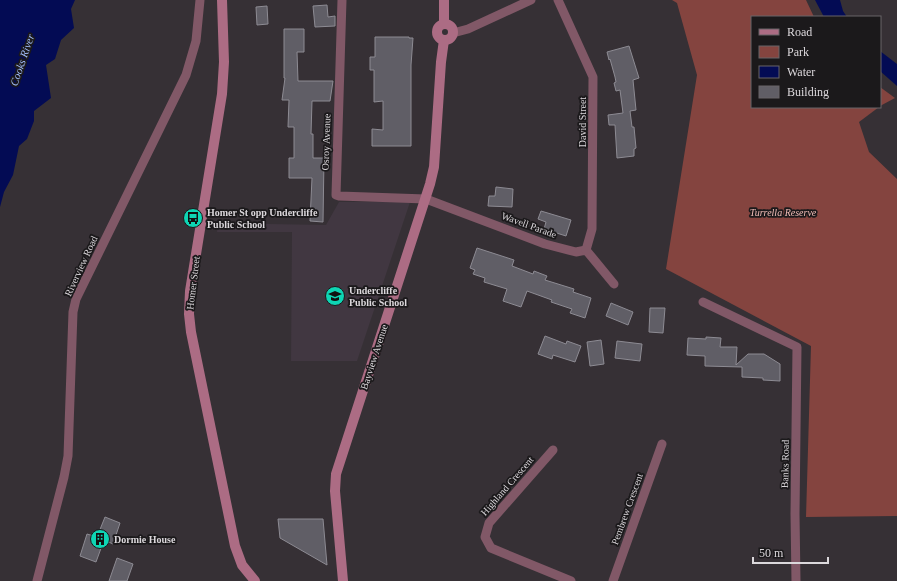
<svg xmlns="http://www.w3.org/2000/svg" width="897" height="581" viewBox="0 0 897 581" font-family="Georgia,serif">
<rect width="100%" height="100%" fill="#363035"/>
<path fill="#413741" d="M339,202H410L357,361H291L292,232H217L218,223L326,225Z"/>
<g fill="#84443f">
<path d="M672,0H806L814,17H752V107H879L859,122L869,152L897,179V516L806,517L811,346L666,269L697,75L677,3Z"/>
<path d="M880,87L895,98L880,106Z"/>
</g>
<g fill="#030b54">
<path d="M0,0H75L71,9L74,28L61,40L55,59L46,65L51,98L34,111V121L27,139L19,146L13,175L4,192L0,207Z"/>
<path d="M815,0H840L843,11L847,17H824Z"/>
<path d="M880,51L897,64V86L880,71Z"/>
</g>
<g fill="#605e66" stroke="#8d8b93">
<path d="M327,5L328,17L335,16V26L315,27L313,6Z"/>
<path d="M267,6L268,24L257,25L256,7Z"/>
<path d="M284,29H304V52H297L298,81H333L330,101H312L311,134H313V158H324L323,222L310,221L312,178H289V158H294V127H288L289,100H282L285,78H284Z"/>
<path d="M375,37H409V38H413L411,65V146H372V129L383,130V101L374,102V70H370V57H375Z"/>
<path d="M629,46L639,78L633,80L636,110L630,111L632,127H634L636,148L634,149V156L617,158L615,125H609L608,115L623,113L620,90L616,91L614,83L616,82L615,77L610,59L609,60L607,52Z"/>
<path d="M496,187L513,189L512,207L488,206L489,196H495Z"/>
<path d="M541,211L571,220L566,236L544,229L546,222L538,219Z"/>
<path d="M477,248L514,260L512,266L533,274L534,271L547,276L545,280L574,289L573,292L591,298L585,318L570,313L572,309L551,302L552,300L527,291L521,307L503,301L507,289L484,282L485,278L473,274L475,270L470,268Z"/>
<path d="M611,303L633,312L628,325L606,316Z"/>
<path d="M650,308H665L663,333L649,332Z"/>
<path d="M545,336L566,344L567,341L581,346L575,362L553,355L552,359L538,354Z"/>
<path d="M706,337L721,338L720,347H737L736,365L748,354H764L780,364V381L763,380V378L742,377V367L705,366V356L687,355L688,338L706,339Z"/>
<path d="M601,340L604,364L590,366L587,342Z"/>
<path d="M617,341L642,344L640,361L615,358Z"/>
<path d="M105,517L120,523L113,544L104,540L96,562L80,556L87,534L97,537Z"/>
<path d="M278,519H323L327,565L280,538Z"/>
<path d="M117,558L133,564L127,581H109Z"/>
</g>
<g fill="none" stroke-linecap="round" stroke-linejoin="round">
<g stroke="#815867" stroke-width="9">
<path d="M342,0L336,195L339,196L426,199L545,244L576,252L586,250L614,284"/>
<path d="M558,0L593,77L592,229L586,250"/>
<path d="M453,33L468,29L531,0"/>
<path d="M703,302L797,347L795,514L796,581"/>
<path d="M553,450L489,523L485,537L491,548L571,581"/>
<path d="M37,581L64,477L68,456L73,312L76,299L186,75L196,41L200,0"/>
<path d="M613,581L662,444"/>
</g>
<g stroke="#ac6c84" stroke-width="10">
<path d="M222,0L224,62L222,94L190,291L189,314L191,332L235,546L242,565L255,581"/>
<path d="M444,0V24"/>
<circle cx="445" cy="32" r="8"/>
<path d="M343,581L335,491L336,474L430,184L434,167L441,62L444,40"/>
</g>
</g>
<defs>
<symbol id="bus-disc" viewBox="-11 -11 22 22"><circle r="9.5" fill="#0ed5b4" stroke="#1b191b"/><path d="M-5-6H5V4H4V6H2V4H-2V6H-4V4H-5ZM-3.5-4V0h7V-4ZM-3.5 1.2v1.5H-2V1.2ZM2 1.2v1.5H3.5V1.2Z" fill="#111"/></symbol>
<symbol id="school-disc" viewBox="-11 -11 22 22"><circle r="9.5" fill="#0ed5b4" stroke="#1b191b"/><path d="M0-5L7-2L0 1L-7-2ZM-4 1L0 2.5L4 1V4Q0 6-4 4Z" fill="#111"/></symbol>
<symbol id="building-disc" viewBox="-11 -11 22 22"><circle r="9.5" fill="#0ed5b4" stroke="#1b191b"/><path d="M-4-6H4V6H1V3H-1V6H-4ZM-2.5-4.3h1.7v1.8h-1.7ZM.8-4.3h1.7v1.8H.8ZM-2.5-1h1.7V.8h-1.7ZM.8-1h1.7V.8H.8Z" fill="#111"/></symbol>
</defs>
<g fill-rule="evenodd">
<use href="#bus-disc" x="182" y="207" width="22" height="22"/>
<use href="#school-disc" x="324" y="285" width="22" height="22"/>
<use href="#building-disc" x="89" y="528" width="22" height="22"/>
</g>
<g text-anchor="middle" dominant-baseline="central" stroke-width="3.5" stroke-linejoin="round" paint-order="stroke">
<g font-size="10" fill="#dcd8dc" stroke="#1b191b">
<text transform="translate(582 122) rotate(-90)">David Street</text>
<text transform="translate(326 142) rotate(-88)">Osroy Avenue</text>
<text transform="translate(529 225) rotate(20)">Wavell Parade</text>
<text transform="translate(81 266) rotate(-65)">Riverview Road</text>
<text transform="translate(193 283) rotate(-83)">Homer Street</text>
<text transform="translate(374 357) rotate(-72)">Bayview Avenue</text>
<text transform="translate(785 464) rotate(-89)">Banks Road</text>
<text transform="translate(507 486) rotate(-49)">Highland Crescent</text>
<text transform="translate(627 509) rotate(-70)">Pembrew Crescent</text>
</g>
<g font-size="10" font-weight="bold" fill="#dcd8dc" stroke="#1b191b" text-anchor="start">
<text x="207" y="212">Homer St opp Undercliffe<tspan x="207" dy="12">Public School</tspan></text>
<text x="349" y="290">Undercliffe<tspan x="349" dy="12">Public School</tspan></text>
<text x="114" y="539">Dormie House</text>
</g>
<g font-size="10" font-style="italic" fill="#f0bbb5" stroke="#1b191b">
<text x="783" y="212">Turrella Reserve</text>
</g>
<g font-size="11" font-style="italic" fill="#a2befc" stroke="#1b191b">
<text transform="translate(22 60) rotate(-71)">Cooks River</text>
</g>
</g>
<rect x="751" y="16" width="130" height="92" fill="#1b191b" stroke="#686568"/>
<rect x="759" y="29" width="20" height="6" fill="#ac6c84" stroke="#686568"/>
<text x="787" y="36" font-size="12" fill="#dcd8dc">Road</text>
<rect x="759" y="46" width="20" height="12" fill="#84443f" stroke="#686568"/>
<text x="787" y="56" font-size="12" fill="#dcd8dc">Park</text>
<rect x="759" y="66" width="20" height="12" fill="#030b54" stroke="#686568"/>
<text x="787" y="76" font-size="12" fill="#dcd8dc">Water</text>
<rect x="759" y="86" width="20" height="12" fill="#605e66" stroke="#686568"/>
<text x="787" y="96" font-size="12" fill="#dcd8dc">Building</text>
<path d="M753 557v6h75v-6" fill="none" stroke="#dcd8dc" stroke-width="2"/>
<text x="759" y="557" font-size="12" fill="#dcd8dc" stroke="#1b191b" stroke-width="3" paint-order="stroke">50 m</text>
</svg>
